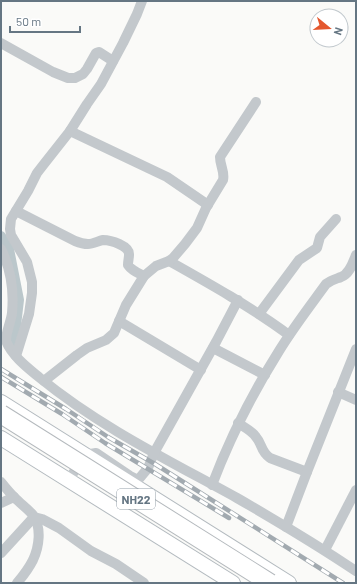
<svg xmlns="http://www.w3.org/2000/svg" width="357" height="584" viewBox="0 0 357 584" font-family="Barlow,sans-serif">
<rect width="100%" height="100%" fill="#fafaf8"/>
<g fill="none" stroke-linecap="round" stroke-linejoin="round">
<path stroke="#bbc7cb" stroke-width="10" d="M1,236L9,249L19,300L14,343"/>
<defs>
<g id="secondary">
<path d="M1,402L289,583"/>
<path d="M1,438L233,583"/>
</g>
</defs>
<use href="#secondary" stroke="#b3babf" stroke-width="16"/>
<g stroke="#c3c8cc" stroke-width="10">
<path d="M1,43L53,72L68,78H75L83,74L87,69L96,53L99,52L113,61"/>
<path d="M70,131L167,177L208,205"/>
<path d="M16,211L75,241C80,243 83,244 88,244C93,244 98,241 103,240C111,240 130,246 129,255C129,258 128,261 128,265C132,271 138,273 144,276"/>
<path d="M1,249C11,269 14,291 12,313C11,322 6,331 6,341C12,356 28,368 40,378C100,427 170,461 237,498C277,521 317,545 356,571"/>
<path d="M169,261C210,284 251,307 289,335"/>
<path d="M259,314L299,260L317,248L320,237L336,219"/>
<path d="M119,321L201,370"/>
<path d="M213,348L265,375"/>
<path d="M16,356L29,314L32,293V282L27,262L11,235L10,229L11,219L28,191L37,173L44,164L70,131L87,104L101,84L123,43L137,14L142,1"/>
<path d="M44,381L77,355L87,348L106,340L114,333L126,305L144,276L156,266L169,261L173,258L185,244L197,228L206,208L223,180C225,172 220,166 220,157L256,102"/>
<path d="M338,392L356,400"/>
<path d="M238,423C244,427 252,431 256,437C263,445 260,451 270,458L307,472"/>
<path d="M68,481L85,455L96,453L130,476L138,480L148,468L154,453L216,342L238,300"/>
<path d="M1,482C5,487 10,493 15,498C21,504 28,509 33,515C42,528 39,547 33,560C29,568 23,576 17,583"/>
<path d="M212,485C230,438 252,394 279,351C293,328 310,306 326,284C331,280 336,279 341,277C350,274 353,262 356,255"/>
<path d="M1,503L14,497"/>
<path d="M286,527L307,472L356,349"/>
<path d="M325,550L356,490"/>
<path d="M1,553L34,517L42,519L59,528L91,551L116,564L144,583"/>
</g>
<use href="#secondary" stroke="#fff" stroke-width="14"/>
<defs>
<g id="rail">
<path d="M1,369L66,409L108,437L155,464L343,583"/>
<path d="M1,377L62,414L105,443L229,518"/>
</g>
</defs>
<use href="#rail" stroke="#a2aab0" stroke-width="4.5"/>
<use href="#rail" stroke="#fff" stroke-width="3" stroke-dasharray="9" stroke-linecap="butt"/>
<defs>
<path id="highway-bridge" d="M1,414L270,583"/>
</defs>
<use href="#highway-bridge" stroke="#b4b9bd" stroke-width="20" stroke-linecap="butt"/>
<use href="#highway-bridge" stroke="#fff" stroke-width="18"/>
</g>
<g text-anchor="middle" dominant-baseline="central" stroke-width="4" stroke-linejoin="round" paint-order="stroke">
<rect fill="#fff" stroke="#939fa8" stroke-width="1" x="117" y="489" width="38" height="20" rx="3"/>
<g font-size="12" font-weight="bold" fill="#657683">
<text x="136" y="499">NH22</text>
</g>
</g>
<rect width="357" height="584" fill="none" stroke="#657683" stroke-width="4"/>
<g transform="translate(329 28) rotate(108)"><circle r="19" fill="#ffffff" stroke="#c1c8cd"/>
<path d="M0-3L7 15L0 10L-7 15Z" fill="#e4572e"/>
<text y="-6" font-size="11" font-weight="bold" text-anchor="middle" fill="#657683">N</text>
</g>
<path d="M10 26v6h70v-6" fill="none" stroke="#657683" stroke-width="2"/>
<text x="16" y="26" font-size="12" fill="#657683" stroke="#ffffff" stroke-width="3" paint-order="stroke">50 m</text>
</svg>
